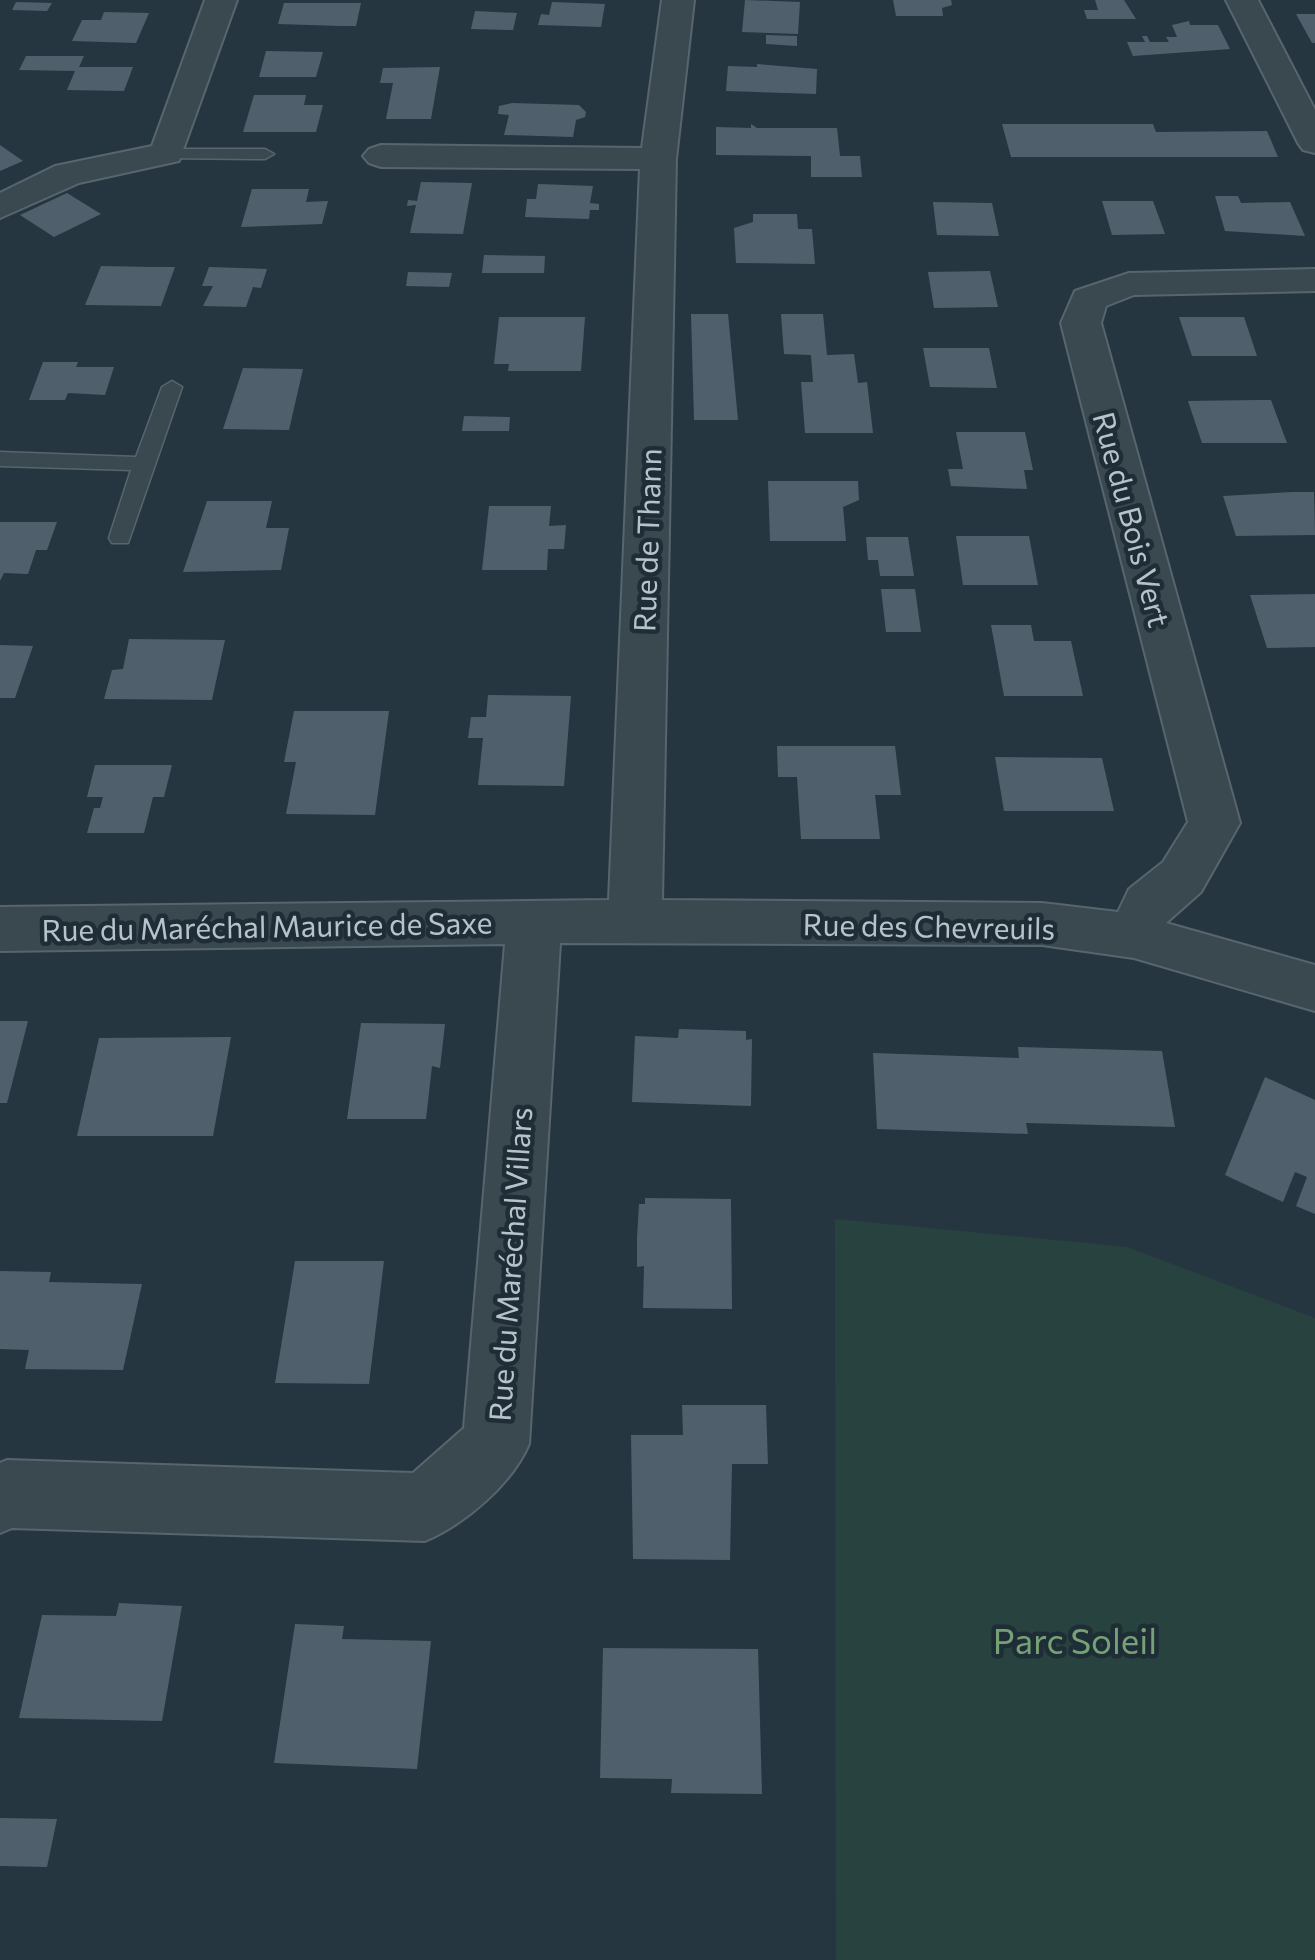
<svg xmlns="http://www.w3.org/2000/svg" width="1315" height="1960" viewBox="0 0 1315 1960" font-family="Commissioner,sans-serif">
<rect width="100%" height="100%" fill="#263641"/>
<path fill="#284240" d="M835,1219L1127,1247L1315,1318V1960H836Z"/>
<g fill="#4f606c">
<path d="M745,0L800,2L798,34L742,32Z"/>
<path d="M893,0H951L952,5L942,8L943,16H896Z"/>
<path d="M1095,0H1124L1136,19H1087L1084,10H1098Z"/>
<path d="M16,2L52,3L47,11L12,10Z"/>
<path d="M552,2L605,4L601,27L538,25L541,14L549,15Z"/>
<path d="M284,3H361L356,26H341L278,24Z"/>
<path d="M475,11L517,13L513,30L471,29Z"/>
<path d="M104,12L149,13L136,43L72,41L82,20H101Z"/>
<path d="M1296,14H1315V43H1312Z"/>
<path d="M1189,21L1190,25H1218L1230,49L1133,56L1127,42H1145L1142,36H1147L1150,42H1169L1166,37H1177L1172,25Z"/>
<path d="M766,35L797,36V46L766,44Z"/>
<path d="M266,51L323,52L316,77H259Z"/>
<path d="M26,56H84L79,67H133L124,91L67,90L75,71L19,70Z"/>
<path d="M757,64L817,69L816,94L726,91L728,66L757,67Z"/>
<path d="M440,67L431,119H386L393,83H380L383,68Z"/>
<path d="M254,95H306L304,105H323L316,132H243Z"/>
<path d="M512,103L579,105L586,112L585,117L576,120L573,137L504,135L509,115L498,114L499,106Z"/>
<path d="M751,124L757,128H837L840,156H860L862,177H811V156L716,155V127L751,128Z"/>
<path d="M1002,124H1153L1156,132L1267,131L1278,157H1011Z"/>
<path d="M0,145L23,161L0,171Z"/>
<path d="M421,182L472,183L463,234L410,233L416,205L407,206L408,200L417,201Z"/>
<path d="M538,184L593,186L590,203L599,204V210H590L589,219L525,217L527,199H536Z"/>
<path d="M252,189H309L306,202L328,201L322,224L241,227Z"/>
<path d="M67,193L101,214L54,237L20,215Z"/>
<path d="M1215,196H1238L1241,203L1290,202L1305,236L1225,231Z"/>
<path d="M1102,201H1153L1165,234L1112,235Z"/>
<path d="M933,202L992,203L999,236L937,235Z"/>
<path d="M753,214H797L798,229H812L815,264L736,263L734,228L753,222Z"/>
<path d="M484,255L545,256L544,273H482Z"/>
<path d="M101,266L153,267H175L161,306L85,305Z"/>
<path d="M209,267L267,269L261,288L253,287L246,307L203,306L213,286H202Z"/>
<path d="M990,271L998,307L934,308L928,272Z"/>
<path d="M408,272L452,273L449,287L406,286Z"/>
<path d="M691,314H728L738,420H694Z"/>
<path d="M781,314H823L827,355L854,354L858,383L867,382L873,433H805L801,382H813L811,355L784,354Z"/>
<path d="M499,317H585L581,371H508L509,364H494Z"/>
<path d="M1179,317H1244L1257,356H1192Z"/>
<path d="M923,348H989L997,388L930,387Z"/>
<path d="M43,362H78L76,367H114L105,395L68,393L65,400H29Z"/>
<path d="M243,368L303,369L289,430L223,429Z"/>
<path d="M1256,400H1271L1287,443H1202L1188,401Z"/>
<path d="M464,416L510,417L509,431H462Z"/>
<path d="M956,432H1025L1033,470H1024L1027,489L951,486L948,469H963Z"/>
<path d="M768,481H858L859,500L843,507L846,541H770Z"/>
<path d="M1292,492H1314L1315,535L1236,536L1223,496Z"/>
<path d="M207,501H272L266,528H289L281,570L183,572Z"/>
<path d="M489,506H551L549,526L566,525L564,549H548L547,570H482Z"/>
<path d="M0,522H57L47,550H36L28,574L4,573L0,581Z"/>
<path d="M956,536H1029L1038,585H963Z"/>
<path d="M866,537H908L914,576H880L878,560H868Z"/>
<path d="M881,589H915L921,632H886Z"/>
<path d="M1315,594V647L1267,648L1250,595Z"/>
<path d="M991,625H1031L1034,641H1071L1083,696H1004Z"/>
<path d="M129,639L225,640L212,700L104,699L112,670L123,669Z"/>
<path d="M0,645L33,646L15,698H0Z"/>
<path d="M488,695L571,696L564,786L478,785L483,738H468L471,717H486Z"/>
<path d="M294,711H389L375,815L286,814L296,762H284Z"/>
<path d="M777,746H895L901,795H875L880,839H801L797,777H778Z"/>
<path d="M995,757L1102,758L1114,811H1004Z"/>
<path d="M95,765H172L164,797H153L144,833H87L94,808H100L103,797H87Z"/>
<path d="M0,1021H28L7,1103H0Z"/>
<path d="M361,1023L445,1024L440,1068L432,1066L426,1119H347Z"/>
<path d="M679,1029L746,1031V1040L752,1039L751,1106L632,1102L635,1036L678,1038Z"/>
<path d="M231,1037L213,1136H77L99,1038Z"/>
<path d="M1018,1047L1162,1051L1175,1127L1026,1123L1028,1134L877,1129L873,1053L1019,1058Z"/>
<path d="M1265,1077L1315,1100V1214L1296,1206L1307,1177L1295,1172L1283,1202L1225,1175Z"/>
<path d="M645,1198L731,1199L732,1309L643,1308L644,1266L637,1267V1238L639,1204H645Z"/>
<path d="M295,1261H384L369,1384L275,1383Z"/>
<path d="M0,1271L51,1272L49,1282L142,1284L123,1370L25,1369L29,1350L0,1349Z"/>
<path d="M682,1405H766L768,1464H732L730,1560L633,1559L631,1435H683Z"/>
<path d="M119,1603L182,1606L162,1721L19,1718L42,1615L116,1616Z"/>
<path d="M295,1624L344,1626L342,1639L431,1641L417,1769L274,1763Z"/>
<path d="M603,1648L758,1649L762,1794L671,1793L672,1779L600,1778Z"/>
<path d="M0,1818L57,1819L47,1867L0,1866Z"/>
</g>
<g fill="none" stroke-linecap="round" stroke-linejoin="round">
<defs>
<g id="service">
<path d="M167,149H265L274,154L265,159L161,158V150Z"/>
<path d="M172,381L182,387L128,543H112L109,538L131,470L0,466V452L136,457L162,387Z"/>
</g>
<g id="minor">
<path d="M205,0H237L179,161L79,183L0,218V193L55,166L152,146Z"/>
<path d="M662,0H694L676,159L662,900L1042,903L1118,912L1129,889L1163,862L1188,822L1061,323L1075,291L1129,273L1315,269V291L1134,295L1106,306L1101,323L1240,823L1201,892L1166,923L1315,965V1011L1134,958L1042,945L560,943L529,1444C512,1484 465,1524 425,1541L12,1528L0,1533V1463L7,1460L413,1473L464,1428L505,944L0,951V907L609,900L640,169L381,167L369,163L363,156L369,149L381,145L642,148Z"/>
<path d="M1226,0H1258L1315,110V153L1303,150L1298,143Z"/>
</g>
</defs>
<use href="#service" stroke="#58656e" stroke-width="3"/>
<use href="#minor" stroke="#58656e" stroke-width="4"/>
<use href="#service" fill="#3a4850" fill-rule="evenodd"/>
<use href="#minor" fill="#3a4850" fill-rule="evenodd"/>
</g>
<g text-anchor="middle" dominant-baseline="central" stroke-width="9" stroke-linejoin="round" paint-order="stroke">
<g font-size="30" fill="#b7c2cb" stroke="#1f2d36">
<text transform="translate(1133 519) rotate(75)">Rue du Bois Vert</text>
<text transform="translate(646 540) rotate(-88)">Rue de Thann</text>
<text transform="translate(267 925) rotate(-1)">Rue du Maréchal Maurice de Saxe</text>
<text transform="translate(929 925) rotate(1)">Rue des Chevreuils</text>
<text transform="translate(509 1264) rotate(-86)">Rue du Maréchal Villars</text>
</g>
<g font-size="35" fill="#75a176" stroke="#1f2d36">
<text x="1075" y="1639">Parc Soleil</text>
</g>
</g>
</svg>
